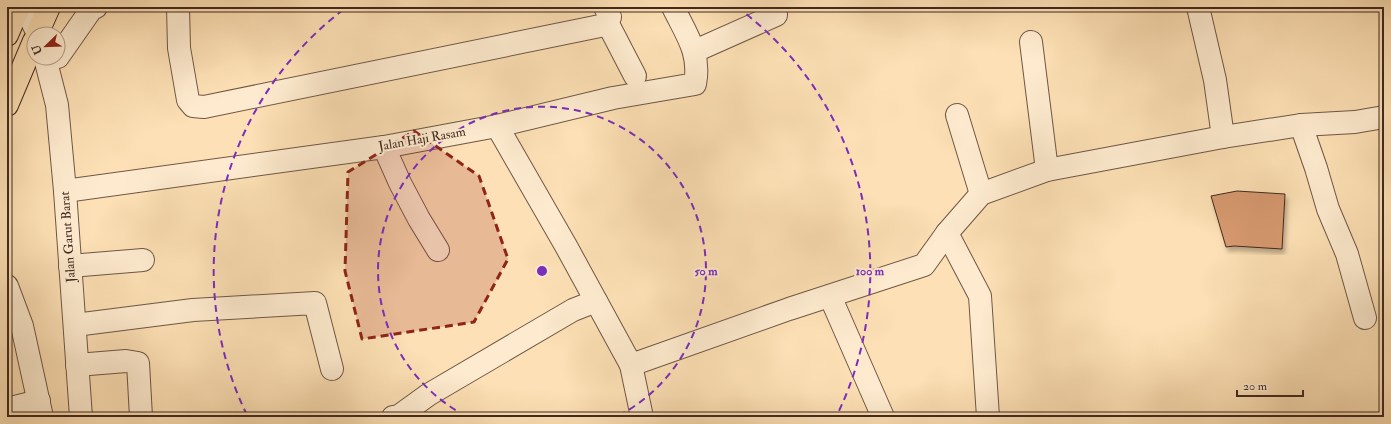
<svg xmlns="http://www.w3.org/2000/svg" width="1391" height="424" viewBox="0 0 1391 424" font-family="'IM FELL Double Pica',serif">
<defs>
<filter id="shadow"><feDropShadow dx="2.5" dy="4.5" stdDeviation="2" flood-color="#0004"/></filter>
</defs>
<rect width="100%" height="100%" fill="#fde0b5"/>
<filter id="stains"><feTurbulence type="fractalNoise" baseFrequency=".005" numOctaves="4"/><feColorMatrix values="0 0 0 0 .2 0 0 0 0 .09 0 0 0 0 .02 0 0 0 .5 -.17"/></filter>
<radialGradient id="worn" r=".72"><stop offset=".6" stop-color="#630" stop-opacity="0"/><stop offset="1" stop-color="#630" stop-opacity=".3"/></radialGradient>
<path fill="#d79970" stroke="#402921" filter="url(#shadow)" d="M1237,191L1285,194L1282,249L1234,246L1226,247L1211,196Z"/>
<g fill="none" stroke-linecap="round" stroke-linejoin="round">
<defs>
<g id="minor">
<path d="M25,7L38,34"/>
<path d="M178,7L179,48L188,100L193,106L204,107L600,26L607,22L610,17L605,7"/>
<path d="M1198,7L1215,80L1223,137"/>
<path d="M607,22L635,76"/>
<path d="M1031,42L1047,170"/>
<path d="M695,51L776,15"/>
<path d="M58,57L88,14L91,9L96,7"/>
<path d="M45,58L57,105L65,191L81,417"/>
<path d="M957,115L981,194"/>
<path d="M1301,125L1316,168L1328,209L1347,254L1365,318"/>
<path d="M497,126L566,246L631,365L789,309L924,265L947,233L981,194L1047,170L1223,137L1301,125L1355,122L1384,117"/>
<path d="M384,147L400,183L419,219L438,250"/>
<path d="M65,191L384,147L497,126L613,98L695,84C701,53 686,34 673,7"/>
<path d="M947,233L980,296L988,417"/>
<path d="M70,266L143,260"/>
<path d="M7,286L22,326L42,417"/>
<path d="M830,296L883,417"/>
<path d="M75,325L193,310L315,303L332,369"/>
<path d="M77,365L126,361L138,363L141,417"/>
<path d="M631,365L642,417"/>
<path d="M7,409L39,401"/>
<path d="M393,417L399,416L428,395L573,310L596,301"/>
</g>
<g id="major">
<path d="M37,34L49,7"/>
<path d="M7,35L19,7"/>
<path d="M7,105L34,41"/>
</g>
</defs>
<use href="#minor" stroke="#6f5746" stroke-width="24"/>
<use href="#major" stroke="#402921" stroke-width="24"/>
<use href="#minor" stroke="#feebcf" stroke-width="22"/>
<use href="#major" stroke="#fde0b5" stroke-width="22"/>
</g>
<path fill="#8f2418" fill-opacity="0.2" stroke="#8f2418" stroke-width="3" stroke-dasharray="8 5" stroke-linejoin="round" d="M414,131L479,176L508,259L474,322L362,339L345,271L348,172Z"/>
<g fill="none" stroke="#7b2cbf" stroke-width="2" stroke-dasharray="7 5">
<path d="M466 416A164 164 0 1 1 618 416"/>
<path d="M247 415A328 328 0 0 1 347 7M737 7A328 328 0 0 1 837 415"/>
</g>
<g text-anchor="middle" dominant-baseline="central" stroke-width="4" stroke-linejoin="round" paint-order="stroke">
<g font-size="13" fill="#402921" stroke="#feebcf">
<text transform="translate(422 139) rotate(-10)">Jalan Haji Rasam</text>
<text transform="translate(68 237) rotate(-94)">Jalan Garut Barat</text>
</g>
</g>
<circle cx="542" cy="271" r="6" fill="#7b2cbf" stroke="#feebcf" stroke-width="2"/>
<g font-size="12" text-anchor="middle" font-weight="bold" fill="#7b2cbf" stroke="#feebcf" stroke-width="4" stroke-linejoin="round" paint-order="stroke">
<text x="706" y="275">50 m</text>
<text x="870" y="275">100 m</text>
</g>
<rect width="1391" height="424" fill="none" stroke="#fde0b5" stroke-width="24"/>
<rect x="8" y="8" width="1375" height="408" fill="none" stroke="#402921" stroke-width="2"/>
<rect x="12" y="12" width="1367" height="400" fill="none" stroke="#402921"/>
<g transform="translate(46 46) rotate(247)"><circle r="19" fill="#feebcf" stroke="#b29d89"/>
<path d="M0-3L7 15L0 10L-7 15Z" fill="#8f2418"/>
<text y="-6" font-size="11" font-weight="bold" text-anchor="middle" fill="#402921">U</text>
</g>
<path d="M1237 390v6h66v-6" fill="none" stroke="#402921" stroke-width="2"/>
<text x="1243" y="390" font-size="12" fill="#402921" stroke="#feebcf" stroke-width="3" paint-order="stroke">20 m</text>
<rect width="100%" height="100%" filter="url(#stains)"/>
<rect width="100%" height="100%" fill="url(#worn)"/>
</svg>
